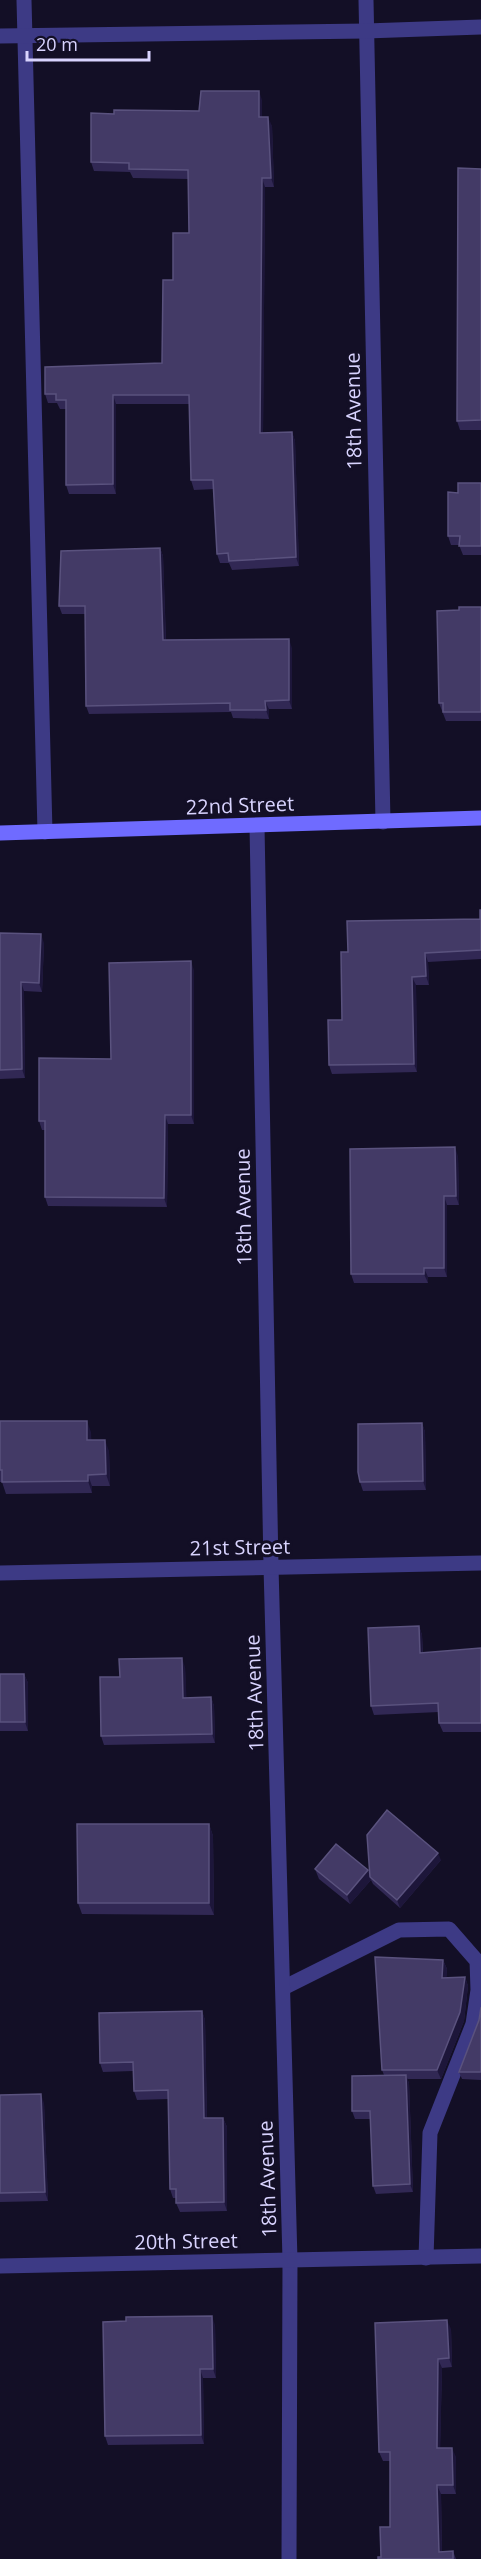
<svg xmlns="http://www.w3.org/2000/svg" width="481" height="2559" viewBox="0 0 481 2559" font-family="'Open Sans',sans-serif">
<rect width="100%" height="100%" fill="#130f26"/>
<g fill="none" stroke-linecap="round" stroke-linejoin="round">
<g stroke="#3d3a85" stroke-width="15">
<path d="M24,0L45,832"/>
<path d="M283,1988L399,1930L449,1929L477,1961L478,1990L473,2024L430,2133L426,2258"/>
</g>
<g stroke="#3d3a85" stroke-width="15">
<path d="M366,0L383,822"/>
<path d="M0,36L366,31L481,27"/>
<path d="M257,826L271,1567L290,2260L289,2559"/>
<path d="M0,1573L481,1563"/>
<path d="M0,2266L481,2256"/>
</g>
<path stroke="#6f6bff" stroke-width="15" d="M0,833L481,818"/>
</g>
<g fill="#312854">
<path d="M262,100V117L272,126L274,187H265L263,433L292,432L295,441L299,566L232,570L229,563H220L217,554L214,489L194,490L191,480L189,404H116V494H69L66,485V409H60L57,403H48L45,394L162,363L173,280L189,233L188,179L133,178L130,172L94,171L91,162L114,114L199,111Z"/>
<path d="M481,169V430H460L457,421Z"/>
<path d="M481,483V555H463L459,545H451L448,536L458,493Z"/>
<path d="M160,548L163,556L166,640L292,648V709H269V719L233,718L231,712L89,714L86,706L85,614H62L59,606Z"/>
<path d="M481,607V721H446L439,703L459,610Z"/>
<path d="M481,910V959L428,962L429,985H416L417,1072L332,1074L329,1065L342,1020L348,952L480,919Z"/>
<path d="M0,933L44,943L42,992L24,991L25,1078L0,1079Z"/>
<path d="M194,970V1124H168L167,1207L48,1206L45,1197V1130H42L39,1121L111,1059Z"/>
<path d="M458,1156L459,1205H447V1277H428V1283H354L351,1274Z"/>
<path d="M0,1421L91,1432V1440L109,1451L110,1486H92V1493L6,1494L2,1482H0Z"/>
<path d="M422,1423L425,1432L426,1490L363,1491L360,1482Z"/>
<path d="M419,1626L422,1635L423,1653L481,1648V1732H443L439,1723V1712L374,1715L371,1706Z"/>
<path d="M185,1667L186,1698L211,1697L214,1706L215,1743L104,1745L101,1736L120,1677Z"/>
<path d="M0,1674H24L28,1683V1731H0Z"/>
<path d="M209,1824L213,1836L214,1915L82,1914L78,1903Z"/>
<path d="M441,1860L400,1908L373,1884L371,1880L350,1904L319,1879L315,1869L368,1870L370,1875Z"/>
<path d="M443,1960L447,1969L446,1978L465,1977L468,1986L464,2021L441,2079H407L409,2083L413,2192L376,2194L373,2186L371,2119H355L352,2111L384,2075L382,2070Z"/>
<path d="M481,2007V2080L462,2079L459,2072L479,2020Z"/>
<path d="M202,2011L205,2020L207,2118H223L227,2127V2211L180,2212L176,2203V2198H173L170,2189L168,2099L137,2100L134,2091L133,2071L103,2072L100,2063Z"/>
<path d="M0,2095L44,2103L48,2201L0,2202Z"/>
<path d="M215,2325L216,2378H203L204,2444L108,2445L105,2436Z"/>
<path d="M451,2329L452,2367L442,2368L440,2448L456,2457V2494H441L442,2551H453L456,2559H378L381,2557L390,2527V2461H383L379,2452Z"/>
</g>
<g fill="#1d163a">
<path d="M259,91L262,100V126L259,117Z"/>
<path d="M268,117L272,126L274,187L271,178Z"/>
<path d="M262,178L265,187L263,442L260,433Z"/>
<path d="M113,395L116,404V494L113,484Z"/>
<path d="M292,432L295,441L299,566L296,557Z"/>
<path d="M160,548L163,556L166,649L163,640Z"/>
<path d="M289,639L292,648V709L289,700Z"/>
<path d="M265,701L269,709V719L266,710Z"/>
<path d="M41,934L44,943L42,992L39,983Z"/>
<path d="M425,953L428,962L429,985L426,976Z"/>
<path d="M191,961L194,970V1124L191,1115Z"/>
<path d="M412,977L416,985L417,1072L414,1064Z"/>
<path d="M21,982L24,991L25,1078L22,1069Z"/>
<path d="M165,1115L168,1124L167,1207L164,1198Z"/>
<path d="M455,1147L458,1156L459,1205L456,1196Z"/>
<path d="M444,1196L447,1205V1277L444,1268Z"/>
<path d="M424,1268L428,1277V1283L424,1274Z"/>
<path d="M87,1421L91,1432L92,1451L87,1440Z"/>
<path d="M422,1423L425,1432L426,1490L423,1481Z"/>
<path d="M105,1440L109,1451L110,1486L106,1474Z"/>
<path d="M88,1475L92,1486V1493L88,1481Z"/>
<path d="M419,1626L422,1635L423,1662L420,1653Z"/>
<path d="M182,1658L185,1667L187,1707L183,1698Z"/>
<path d="M24,1674L28,1683V1731L25,1722Z"/>
<path d="M211,1697L214,1706L215,1743L212,1734Z"/>
<path d="M209,1824L213,1836L214,1915L209,1903Z"/>
<path d="M438,1853L441,1860L400,1908L397,1900Z"/>
<path d="M368,1870L371,1880L350,1904L347,1895Z"/>
<path d="M443,1960L447,1969L446,1987L442,1978Z"/>
<path d="M465,1977L468,1986L464,2021L441,2079L437,2070Z"/>
<path d="M202,2011L205,2020L207,2128L204,2118Z"/>
<path d="M406,2075L409,2083L413,2192L410,2184Z"/>
<path d="M41,2094L44,2103L48,2201L45,2192Z"/>
<path d="M223,2118L227,2127V2211L224,2202Z"/>
<path d="M212,2316L215,2325L216,2378L213,2369Z"/>
<path d="M447,2320L451,2329L452,2367L449,2358Z"/>
<path d="M438,2359L442,2368L440,2457L437,2448Z"/>
<path d="M200,2369L203,2378L204,2444L201,2435Z"/>
<path d="M452,2448L456,2457V2494L453,2485Z"/>
<path d="M437,2485L441,2494L442,2559L439,2552Z"/>
</g>
<g fill="#433a66" stroke="#5a527e" stroke-width="1.5">
<path d="M201,91H259V117H268L271,178H262L260,433L292,432L296,557L229,561L228,553L217,554L213,480H191L189,395H113V484L66,485V400H56V394H45V367L162,363L163,280H173V233H189L188,170L129,169V163L91,162V113L114,114V110L199,111Z"/>
<path d="M458,168L481,169V420L457,421Z"/>
<path d="M458,483H481V546H459L460,536H448V492L458,493Z"/>
<path d="M160,548L163,640L289,639V700L265,701L266,710H230V703L86,706L85,606H59L61,551Z"/>
<path d="M459,607H481V712H443V703H439L437,611L459,610Z"/>
<path d="M480,910H481V950L425,953L426,976L412,977L414,1064L329,1065L328,1020H342L341,952H348L347,921L480,919Z"/>
<path d="M0,933L41,934L39,983L21,982L22,1069L0,1070Z"/>
<path d="M191,961V1115H165L164,1198L45,1197V1121H39V1058L111,1059L109,963Z"/>
<path d="M455,1147L456,1196H444V1268H424V1274H351L350,1149Z"/>
<path d="M0,1421H87V1440H105L106,1474L88,1475V1481L2,1482V1470H0Z"/>
<path d="M422,1423L423,1481L360,1482L358,1472V1424Z"/>
<path d="M419,1626L420,1653L481,1648V1723H439L438,1703L371,1706L368,1628Z"/>
<path d="M182,1658L183,1698L211,1697L212,1734L101,1736L100,1677H120L119,1659Z"/>
<path d="M0,1674H24L25,1722H0Z"/>
<path d="M387,1810L438,1853L397,1900L370,1877L367,1835Z"/>
<path d="M77,1824H209V1903H78Z"/>
<path d="M336,1844L368,1870L347,1895L315,1869Z"/>
<path d="M375,1957L443,1960L442,1978L465,1977L460,2012L437,2070H382Z"/>
<path d="M481,2007V2072H459L479,2020Z"/>
<path d="M202,2011L204,2118H223L224,2202L176,2203V2189H170L168,2090L134,2091L133,2062L100,2063L99,2013Z"/>
<path d="M406,2075L410,2184L373,2186L370,2111H352V2076Z"/>
<path d="M41,2094L45,2192L0,2193V2095Z"/>
<path d="M212,2316L213,2369H200L201,2435L105,2436L103,2322L126,2321V2317Z"/>
<path d="M447,2320L449,2358L438,2359L437,2448H452L453,2485H437L439,2552L453,2551V2559H378V2557H381L380,2527H390V2452H379L375,2323Z"/>
</g>
<g text-anchor="middle" dominant-baseline="central" stroke-width="6" stroke-linejoin="round" paint-order="stroke">
<g font-size="20" fill="#d9d4ff" stroke="#130f26">
<text transform="translate(353 411) rotate(-91)">18th Avenue</text>
<text transform="translate(240 805) rotate(-2)">22nd Street</text>
<text transform="translate(243 1207) rotate(-91)">18th Avenue</text>
<text transform="translate(240 1547) rotate(-1)">21st Street</text>
<text transform="translate(254 1693) rotate(-92)">18th Avenue</text>
<text transform="translate(267 2179) rotate(-92)">18th Avenue</text>
<text transform="translate(186 2241) rotate(-1)">20th Street</text>
</g>
</g>
<path d="M27 51v9h122v-9" fill="none" stroke="#d9d4ff" stroke-width="3"/>
<text x="36" y="51" font-size="18" fill="#d9d4ff" stroke="#130f26" stroke-width="4.5" paint-order="stroke">20 m</text>
</svg>
